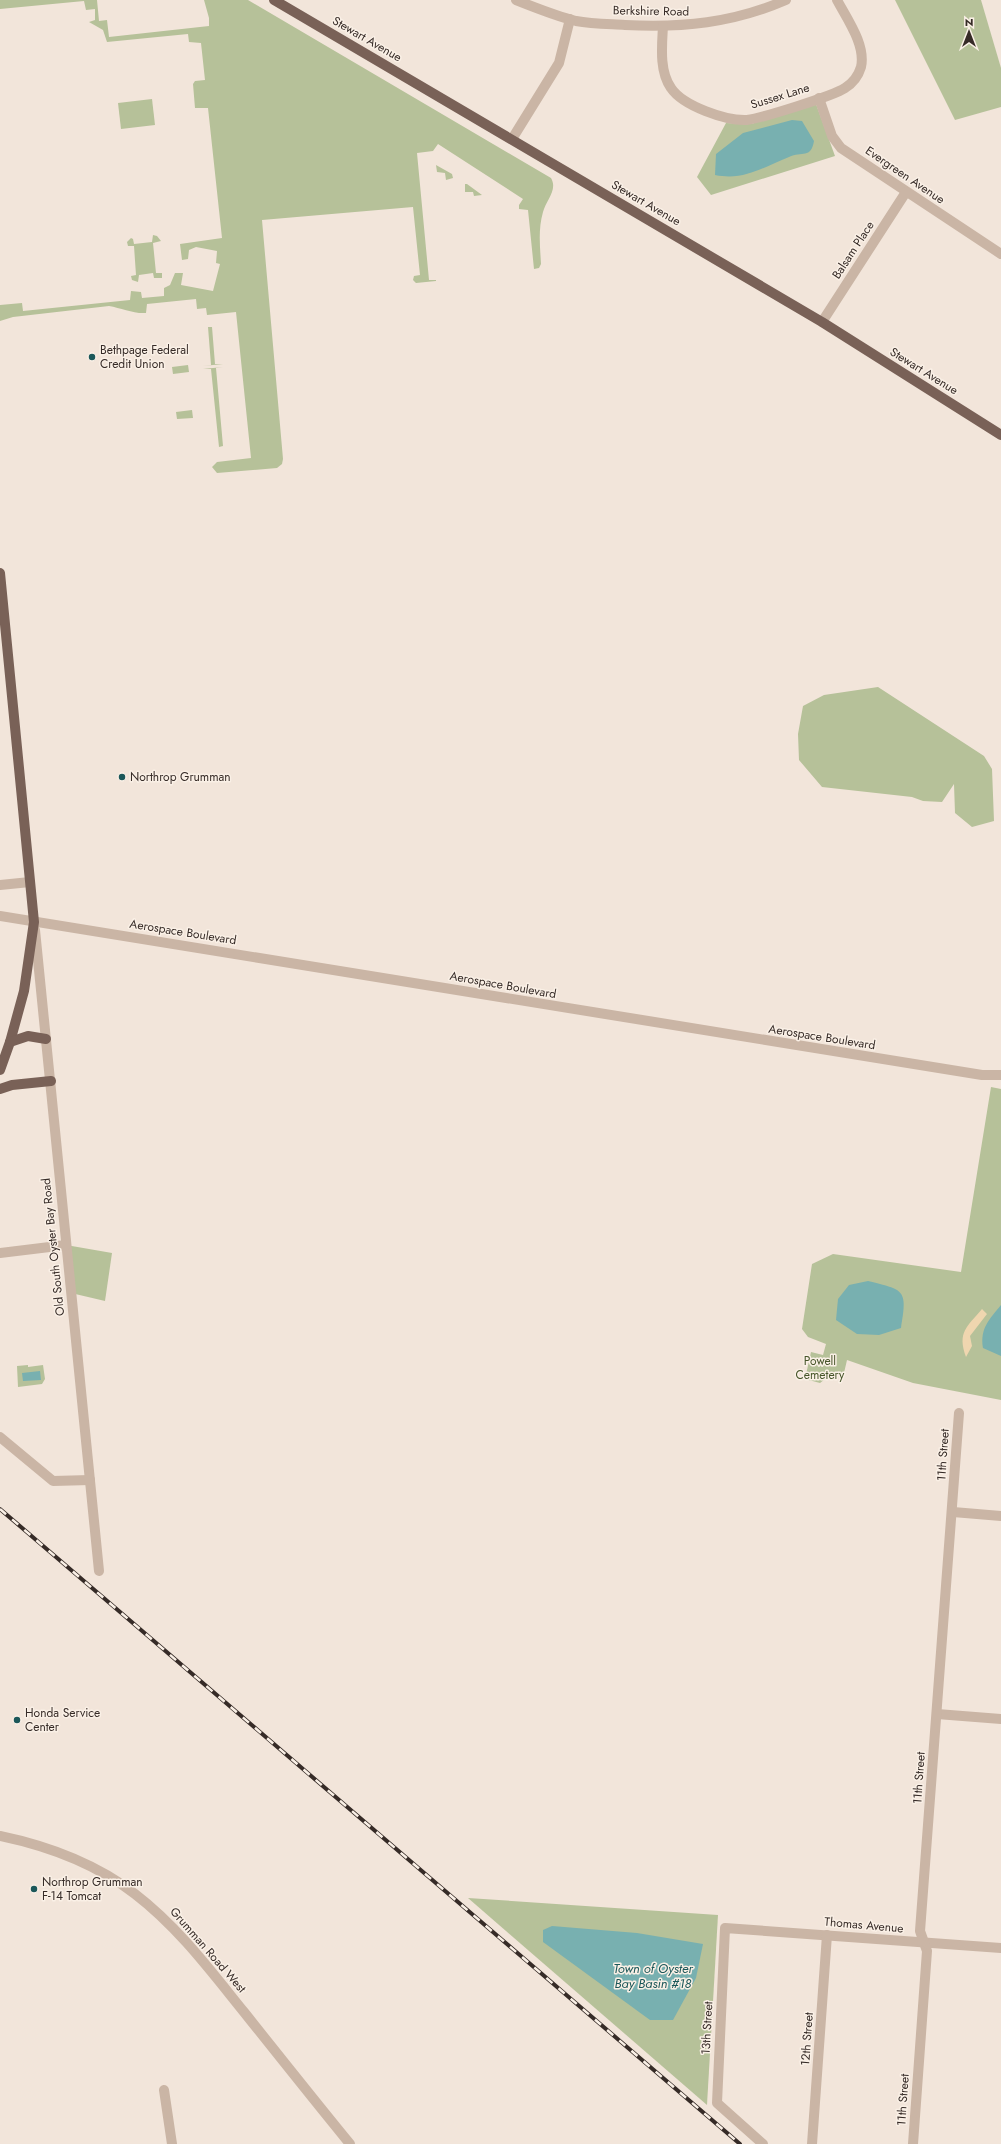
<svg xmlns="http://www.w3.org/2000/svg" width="1001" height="2144" viewBox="0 0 1001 2144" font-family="Jost,sans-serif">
<rect width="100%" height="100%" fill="#f2e5da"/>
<g fill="#b6c199">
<path d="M0,0H97L99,21L107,20L109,37L209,26V18L204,0H248L551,178C558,190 546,200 543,212C538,229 540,246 541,264L539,268L534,269L528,210L519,209V205L523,199L438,144L433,151L417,153L429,280H436V281L416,283L413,280L414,276L420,275L413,207L262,220L283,459L282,464L277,468L217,473L212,467L217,462L251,458L236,312L207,315L206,308L197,309L196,299L147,304L146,313C134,314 121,308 109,306L13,317L0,321V305L22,303L23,311L130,300L131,291L141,292L142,298L164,296V288L170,285L175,273H183L181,285L213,291L220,264L216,263L217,251L196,247L189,250L188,259L182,260L180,244L222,238L208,108H195L193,84L195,81L205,80L201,43L189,42L188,34L107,42L103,30L89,22L95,20V9L86,10L84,1L0,9Z"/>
<path d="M895,0H981L1001,68V107L955,120Z"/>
<path d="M152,99L155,125L121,129L118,103Z"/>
<path d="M816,104L835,156L711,195L697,177L726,123L751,124Z"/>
<path d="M436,165L452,174L453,178L446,180L445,173L437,172Z"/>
<path d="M465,184H467L482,195L474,196L473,192H465Z"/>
<path d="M153,235L157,236L161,241L153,243L156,273H162V278H154L153,273L139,275L138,282L132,280L131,276L136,275L134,246H128L127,242L131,238L133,239L134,244L152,242Z"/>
<path d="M208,327H212L215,364H223L203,366L211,365Z"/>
<path d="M188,365L189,372L173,374L172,367Z"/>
<path d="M223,367L216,368L223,446L219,447L211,369H203Z"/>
<path d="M192,410L193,418L177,419L176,412Z"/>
<path d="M878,687L984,756L992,769L994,821L972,827L955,813L954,784L942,802L923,801L912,797L822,787L799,760L798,734L803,706L824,695Z"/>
<path d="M991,1087L1001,1089V1400L913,1383L847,1360L844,1373L829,1376L820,1383L805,1379L811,1352L823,1355L826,1344L808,1337L802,1329L812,1264L833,1254L961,1272Z"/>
<path d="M66,1245L112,1253L105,1301L71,1293Z"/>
<path d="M28,1365V1367L43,1365L45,1379L42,1384L18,1387L17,1366Z"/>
<path d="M468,1898L718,1915L707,2105Z"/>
</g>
<path fill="#efd6af" d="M982,1309L987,1314L970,1336L972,1346L966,1357C957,1332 967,1327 982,1309Z"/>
<g fill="#78b0b0">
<path d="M792,120L802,121L814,141C811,159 802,151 789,157C763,167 745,181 715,175L716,154L743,133Z"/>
<path d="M868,1281C904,1290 908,1289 901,1328L879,1335L857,1334L836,1320L838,1299L849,1285Z"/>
<path d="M1001,1305V1356L983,1348C980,1328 989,1320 1001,1305Z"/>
<path d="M40,1371L41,1380L23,1381L22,1373Z"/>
<path d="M552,1926L637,1933L703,1944L696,1978L673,2020H650L543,1942V1930Z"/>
</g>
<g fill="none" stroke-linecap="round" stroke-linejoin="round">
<g stroke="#cab5a5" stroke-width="10">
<path d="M516,0C536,8 556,16 576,21C592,24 609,24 625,25C682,28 733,23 786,0"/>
<path d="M663,26C662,45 659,71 671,88C683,106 726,121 747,120C762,118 833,96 845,88C853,83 858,77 861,67C866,45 847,19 837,0"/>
<path d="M819,98L832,136L841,148L1001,254"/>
<path d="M512,139L559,63L570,19"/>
<path d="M822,322L906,192"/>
<path d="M0,885L30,882"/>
<path d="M0,916L982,1075H1001"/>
<path d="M35,930L99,1571"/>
<path d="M0,1253L66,1245"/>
<path d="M0,1437L53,1481L90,1480"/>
<path d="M953,1512L1001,1516"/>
<path d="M937,1714L1001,1719"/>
<path d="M0,1836C48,1846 96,1864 135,1894C178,1927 210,1970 244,2012C279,2056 314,2100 350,2144"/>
<path d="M164,2090L172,2144"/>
<path d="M763,2144L717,2103L725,1928L1001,1948"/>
<path d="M812,2144L827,1935"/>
<path d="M913,2144L927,1951L920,1931L959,1413"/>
</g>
<g stroke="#796157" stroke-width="10">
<path d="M274,0L822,322L1001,435"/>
<path d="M0,573L34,922L24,991L10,1042L0,1070"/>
<path d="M10,1042L28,1036L46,1039"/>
<path d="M0,1089L12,1085L51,1081"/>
</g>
<defs>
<path id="rail" d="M0,1509L740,2144"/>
</defs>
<use href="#rail" stroke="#362b27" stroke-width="4"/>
<use href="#rail" stroke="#faf0e6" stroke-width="2.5" stroke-dasharray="8" stroke-linecap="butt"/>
</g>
<g fill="#1b5759" stroke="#faf0e6" stroke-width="1.5">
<circle cx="92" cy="357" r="4"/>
<circle cx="122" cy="777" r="4"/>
<circle cx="17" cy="1720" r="4"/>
<circle cx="34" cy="1889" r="4"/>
</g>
<g text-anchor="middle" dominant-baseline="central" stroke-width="3" stroke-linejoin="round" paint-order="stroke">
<g font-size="12" fill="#362b27" stroke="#faf0e6">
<text transform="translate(651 11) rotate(1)">Berkshire Road</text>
<text transform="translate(367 39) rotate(30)">Stewart Avenue</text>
<text transform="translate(780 96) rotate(-17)">Sussex Lane</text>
<text transform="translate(905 175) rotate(34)">Evergreen Avenue</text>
<text transform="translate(646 203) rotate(30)">Stewart Avenue</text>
<text transform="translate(853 250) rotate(-57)">Balsam Place</text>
<text transform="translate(924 371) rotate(32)">Stewart Avenue</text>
<text transform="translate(183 932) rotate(9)">Aerospace Boulevard</text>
<text transform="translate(503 985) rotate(10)">Aerospace Boulevard</text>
<text transform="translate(822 1037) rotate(9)">Aerospace Boulevard</text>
<text transform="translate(53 1247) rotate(-96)">Old South Oyster Bay Road</text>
<text transform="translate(943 1455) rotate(-86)">11th Street</text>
<text transform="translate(919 1778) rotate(-86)">11th Street</text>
<text transform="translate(864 1925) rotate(5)">Thomas Avenue</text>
<text transform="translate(208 1950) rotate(49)">Grumman Road West</text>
<text transform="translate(707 2028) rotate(-87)">13th Street</text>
<text transform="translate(807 2039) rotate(-86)">12th Street</text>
<text transform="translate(903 2100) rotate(-86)">11th Street</text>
</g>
<g font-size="12" fill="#362b27" stroke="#faf0e6" text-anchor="start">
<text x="100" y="350">Bethpage Federal<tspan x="100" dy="14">Credit Union</tspan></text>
<text x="130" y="777">Northrop Grumman</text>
<text x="25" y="1713">Honda Service<tspan x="25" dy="14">Center</tspan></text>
<text x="42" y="1882">Northrop Grumman<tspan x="42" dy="14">F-14 Tomcat</tspan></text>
</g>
<g font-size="12" fill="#47552a" stroke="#faf0e6">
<text x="820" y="1361">Powell<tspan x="820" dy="14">Cemetery</tspan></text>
</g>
<g font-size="13" font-style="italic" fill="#1b5759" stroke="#faf0e6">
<text x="653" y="1968">Town of Oyster<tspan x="653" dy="15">Bay Basin #18</tspan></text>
</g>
</g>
<g transform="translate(969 32)" stroke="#faf0e6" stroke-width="3" paint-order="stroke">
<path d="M0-3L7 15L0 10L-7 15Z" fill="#362b27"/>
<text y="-6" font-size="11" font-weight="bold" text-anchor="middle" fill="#362b27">N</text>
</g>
</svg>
